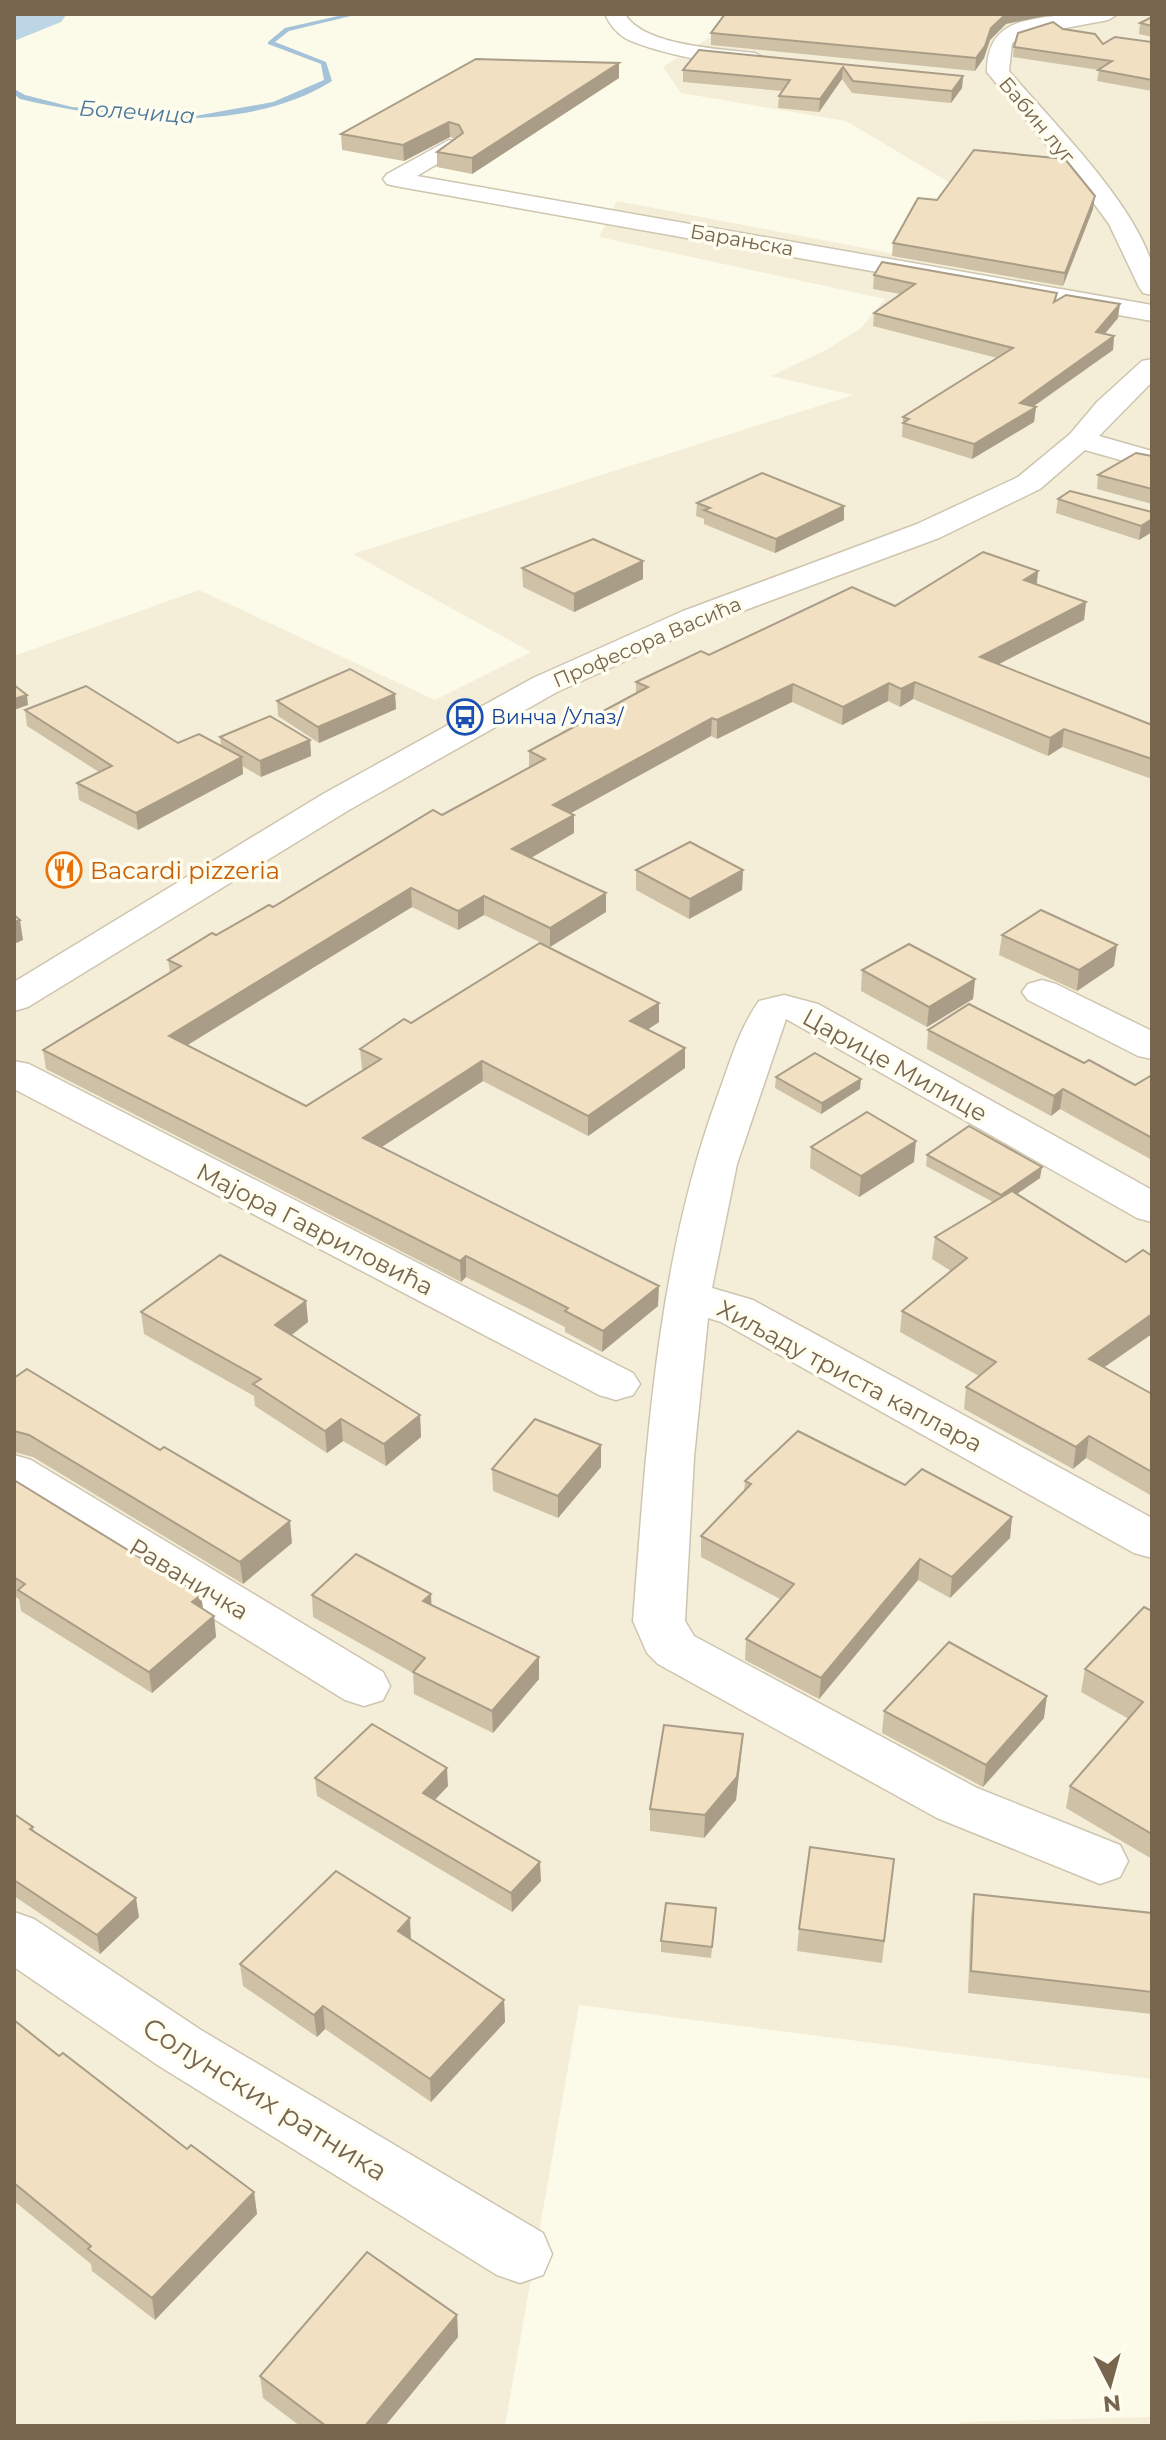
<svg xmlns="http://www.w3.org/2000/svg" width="1166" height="2440" viewBox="0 0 1166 2440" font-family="Montserrat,sans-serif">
<rect width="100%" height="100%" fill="#fcfae9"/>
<g fill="#f4eed8">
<path d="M947,14H1152V2079L579,2005L505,2426H14V656L199,590L435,700L531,652L353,554L853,395L771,376L826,350L861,328L885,299L599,237L617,201L927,260L982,202L846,121L681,93L663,67L737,20Z"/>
<path d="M1152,2417V2426H961L959,2422Z"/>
</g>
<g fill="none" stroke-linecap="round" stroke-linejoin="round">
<path fill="#a4c3d8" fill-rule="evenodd" d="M347,14H359L289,31L275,42L326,62L332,81C247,135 113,121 20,99L14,94V89L25,95L72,107L195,116L273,102L324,80L321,64L268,44V42L285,28Z"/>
<path fill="#bdd6e6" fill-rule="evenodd" d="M14,14H67L61,22L14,41Z"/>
<defs>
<g id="minor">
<path d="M605,14H625C643,46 721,49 755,53L766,59C752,76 645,50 625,38C615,31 610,25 605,14Z"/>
<path d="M1069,14H1118L1108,20L1023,36L1012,43L1009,71C1054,124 1126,194 1150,258C1154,268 1152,283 1152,295L1143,293L1139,287L1109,224L1090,198L987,72C987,19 1027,20 1069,14Z"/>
<path d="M449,140L457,142L461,147L457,152L417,176L1152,305V321L395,186L387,184L383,179L387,174Z"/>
<path d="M1152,359V382L1099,436L1152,451V469L1085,450L1040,489L939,538L705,625L557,692L349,810L28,1007L14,1011V982L323,794L533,678L683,611L917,524L1018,477L1070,434L1097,402L1142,361Z"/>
<path d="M1042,980L1056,984L1152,1031V1059L1138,1056L1028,1000L1022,992L1028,984Z"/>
<path d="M784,995L818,1004L1152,1190V1222L1137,1218L786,1019L737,1164L712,1288L753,1300L1152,1518V1558L1134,1553L721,1322L708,1318L694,1457L685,1621L694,1636L977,1788L1120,1845L1128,1861L1120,1877L1100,1884L937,1818L658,1664L647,1653L633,1621C647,1443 656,1264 718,1095C730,1062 739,1029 759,1001Z"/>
<path d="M14,1061L29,1064L633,1373L640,1384L633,1395L616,1400L599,1395L14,1089Z"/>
<path d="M14,1455L31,1460L383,1672L390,1686L383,1700L364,1706L345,1700L14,1495Z"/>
<path d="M14,1912L34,1919L201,2030L543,2233L552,2254L543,2275L520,2283L497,2275L159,2066L14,1967Z"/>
</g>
</defs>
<use href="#minor" stroke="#cec5af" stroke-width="3"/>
<use href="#minor" fill="#fff" fill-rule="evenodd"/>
</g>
<g fill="#cfc1a6">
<path d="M1152,17V37L1139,34L1140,23Z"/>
<path d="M1006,24L990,40L984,58L975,71L711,45V33Z"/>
<path d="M1063,29L1103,44L1152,42V91L1097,81L1099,70L1013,57L1014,43Z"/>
<path d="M699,50L963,76L962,88L951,103L852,93L842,79L819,112L778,108L779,96L782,91L683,82V70Z"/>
<path d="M619,63V78L472,174L437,167V152L455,139L450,137L404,161L342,150L341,134Z"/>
<path d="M937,200L1093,209L1063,286L892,256L893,243Z"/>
<path d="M874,275L1057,293L1056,300L1118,318L1105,334L1114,336L1113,350L1033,407H1036L1034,422L972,459L902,437L903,417L997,358L873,326L874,313L900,294L873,289Z"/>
<path d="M1152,456V504L1097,489L1098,475Z"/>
<path d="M1058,499L1152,512V532L1139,540L1056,513Z"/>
<path d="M697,503L844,506V520L775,553L704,524V519L696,516Z"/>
<path d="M643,561V579L574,612L523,587L522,568Z"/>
<path d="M1038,571L1037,585L1086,602L1084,620L998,664L1152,725V779L1062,747L1048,756L913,699L900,707L888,701L842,725L792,702L717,739L711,736L571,813L574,815V833L531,858L606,912L550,947L484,915L458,930L412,907L188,1045L306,1106L364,1070L362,1069L360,1049L411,1023L659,1003V1022L647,1030L685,1048V1068L588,1136L483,1081L381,1147L658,1306L602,1352L565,1332V1327L466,1277L461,1282L46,1069L43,1050L170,973L168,960L273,907L529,767V751L636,694V682L709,655L895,606Z"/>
<path d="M395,694L396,709L319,743L278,716L277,701Z"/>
<path d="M25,710L178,743L221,746L220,737L310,740L311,756L261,777L242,766L243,774L138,830L79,800L77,783L99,772L27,726Z"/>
<path d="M636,870H743L742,890L689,919L636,890Z"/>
<path d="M1002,935L1114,966L1077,991L999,955Z"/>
<path d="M862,970L975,979L973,999L927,1027L861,991Z"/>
<path d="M928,1030L1084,1063L1135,1085L1152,1075V1160L1060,1109L1051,1116L927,1049Z"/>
<path d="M776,1077L860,1089L821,1114L775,1088Z"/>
<path d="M811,1147L914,1162L859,1197L810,1168Z"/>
<path d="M927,1155L1040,1178L1017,1194L1105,1367L1152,1394V1496L1086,1458L1073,1469L964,1409L966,1387L979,1376L900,1332L902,1311L951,1271L932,1259L935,1237L993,1202L926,1166Z"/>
<path d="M306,1301L308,1322L292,1335L420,1415L421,1437L386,1466L343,1441L327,1453L255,1406L254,1396L144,1334L141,1312Z"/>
<path d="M14,1378L292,1543L243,1584L33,1457L14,1452Z"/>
<path d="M601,1445V1467L558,1518L493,1491L492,1469Z"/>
<path d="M14,1480L201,1595L203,1609L214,1616L216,1637L152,1693L21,1611L19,1599L14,1596Z"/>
<path d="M745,1481L905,1485L1012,1517L1010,1538L950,1598L918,1580L819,1699L745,1660L746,1639L780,1599L701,1557V1536L744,1491Z"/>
<path d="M431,1594V1606L539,1657V1679L493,1733L414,1694L413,1673L313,1617L312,1595Z"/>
<path d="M1152,1611V1859L1066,1808L1070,1786L1129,1719L1081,1692L1085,1669Z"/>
<path d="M884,1711L1044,1718L983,1787L882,1733Z"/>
<path d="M743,1734L741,1756L736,1800L704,1838L650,1831V1809Z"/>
<path d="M315,1778L448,1786L435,1800L541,1881L512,1912L317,1796Z"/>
<path d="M14,1814L33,1827L34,1832L139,1917L100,1954L14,1896Z"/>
<path d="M894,1859L882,1963L797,1951L799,1929Z"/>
<path d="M974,1894L1152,1913V2014L968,1993L971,1917Z"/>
<path d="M716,1908L711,1958L661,1952V1941Z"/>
<path d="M411,1939L504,2000L505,2022L431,2102L325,2029L317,2037L243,1986L240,1964Z"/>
<path d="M14,2020L59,2056L187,2149L254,2192L257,2214L155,2320L92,2271L91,2264L14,2201Z"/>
<path d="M457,2315L458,2337L385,2426H300L263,2398L260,2376Z"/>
</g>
<g fill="#a99d87">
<path d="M1006,14H1055L1006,24L990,40L984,58L975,71L976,58L991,28Z"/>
<path d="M619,63V78L472,174V158Z"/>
<path d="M843,67L842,79L819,112L820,99Z"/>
<path d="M963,76L962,88L951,103L952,91Z"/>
<path d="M449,122L450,137L404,161L403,145Z"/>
<path d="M1095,196L1093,209L1063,286L1065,273Z"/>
<path d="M1120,304L1118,318L1094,346L1096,332Z"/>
<path d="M1114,336L1113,350L1018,417L1020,403Z"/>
<path d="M1036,407L1034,422L972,459L974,444Z"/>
<path d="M844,506V520L775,553L776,539Z"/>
<path d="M1152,519V532L1139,540L1141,526Z"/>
<path d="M643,561V579L574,612V594Z"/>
<path d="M1038,571L1036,589L1024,580Z"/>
<path d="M1086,602L1084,620L978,675L980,657Z"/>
<path d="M915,682L913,699L900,707L901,689Z"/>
<path d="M889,683L888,701L842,725L843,707Z"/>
<path d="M793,684L792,702L717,739V720Z"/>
<path d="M395,694L396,709L319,743L318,727Z"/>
<path d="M27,695L28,705L14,710V699Z"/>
<path d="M712,718L711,736L553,823V805Z"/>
<path d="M1064,729L1062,747L1048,756L1050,738Z"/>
<path d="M310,740L311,756L261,777L260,761Z"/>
<path d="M242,757L243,774L138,830L136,813Z"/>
<path d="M574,815V833L513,868L512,849Z"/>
<path d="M743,870L742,890L689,919L690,899Z"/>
<path d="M411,888L412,907L171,1055L169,1036Z"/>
<path d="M606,893V912L550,947V928Z"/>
<path d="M484,896V915L458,930V911Z"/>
<path d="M20,920L23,940L14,944V922Z"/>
<path d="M1117,945L1114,966L1077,991L1079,970Z"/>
<path d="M975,979L973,999L927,1027L929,1007Z"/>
<path d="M659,1003V1022L630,1041V1021Z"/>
<path d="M685,1048V1068L588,1136V1116Z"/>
<path d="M482,1061L483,1081L365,1158L363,1138Z"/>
<path d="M861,1079L860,1089L821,1114L822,1103Z"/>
<path d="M1063,1089L1060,1109L1051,1116L1054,1096Z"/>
<path d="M916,1141L914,1162L859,1197L861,1176Z"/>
<path d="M1042,1167L1040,1178L999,1206L1001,1195Z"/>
<path d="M466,1256V1277L461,1282L460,1261Z"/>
<path d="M659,1286L658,1306L602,1352L603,1331Z"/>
<path d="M306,1301L308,1322L277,1346L275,1325Z"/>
<path d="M1152,1314V1334L1086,1380L1089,1359Z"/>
<path d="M420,1415L421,1437L386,1466L384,1444Z"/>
<path d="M341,1419L343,1441L327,1453L325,1431Z"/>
<path d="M1089,1436L1086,1458L1073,1469L1076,1447Z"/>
<path d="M601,1445V1467L558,1518V1496Z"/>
<path d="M1012,1517L1010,1538L950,1598L952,1577Z"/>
<path d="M290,1521L292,1543L243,1584L240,1562Z"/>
<path d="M920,1559L918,1580L819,1699L821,1678Z"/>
<path d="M431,1594L432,1616L423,1601Z"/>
<path d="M201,1595L204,1616L192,1602Z"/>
<path d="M214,1616L216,1637L152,1693L149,1672Z"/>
<path d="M539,1657V1679L493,1733L492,1711Z"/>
<path d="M1047,1696L1044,1718L983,1787L986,1765Z"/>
<path d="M743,1734L741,1756L736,1800L704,1838L705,1815Z"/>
<path d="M447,1768L448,1786L424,1811L423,1793Z"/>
<path d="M540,1862L541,1881L512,1912L511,1893Z"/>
<path d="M136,1898L139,1917L100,1954L97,1935Z"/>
<path d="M410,1918L411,1941L398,1931Z"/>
<path d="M504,2000L505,2022L431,2102L430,2079Z"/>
<path d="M323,2006L325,2029L317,2037L314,2015Z"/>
<path d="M254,2192L257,2214L155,2320L152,2298Z"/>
<path d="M457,2315L458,2337L385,2426H365Z"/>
</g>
<g fill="#f1e0c1" stroke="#a99d87" stroke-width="2">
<path d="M725,14H1006L991,28L985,46L976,58L711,33Z"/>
<path d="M1152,17V26L1140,23Z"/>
<path d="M1053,22L1063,29L1095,34L1103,44L1115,37L1152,42V80L1098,70L1112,61L1014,47L1018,33Z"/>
<path d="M699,50L963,76L952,91L853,81L843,67L820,99L779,96L790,80L683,70Z"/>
<path d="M476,59L619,63L472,158L437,152L463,133L459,125L449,122L403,145L341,134Z"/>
<path d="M974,150L1065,159L1095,196L1065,273L893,243L918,198L937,200Z"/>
<path d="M882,262L1057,293L1054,302L1066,295L1120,304L1096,332L1114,336L1020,403L1036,407L974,444L903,423L909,419L903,417L1013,348L874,313L915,284L874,275Z"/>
<path d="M1136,453L1152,456V489L1098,475Z"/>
<path d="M762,473L844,506L776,539L704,510L710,508L697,503Z"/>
<path d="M1070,491L1152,512V519L1141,526L1058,499Z"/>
<path d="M593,539L643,561L574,594L522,568Z"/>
<path d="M983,552L1038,571L1024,580L1086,602L980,657L1152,725V759L1064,729L1050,738L915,682L901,689L889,683L843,707L793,684L717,720L712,718L553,805L574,815L512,849L606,893L550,928L484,896L458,911L411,888L169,1036L306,1106L381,1059L360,1049L404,1019L411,1023L540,943L659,1003L630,1021L685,1048L588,1116L482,1061L363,1138L659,1286L603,1331L565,1311L568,1308L466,1256L460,1261L43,1050L181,966L168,960L212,933L216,935L269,905L273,907L433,810L442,815L545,759L529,751L648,687L636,682L701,651L709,655L852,587L895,606Z"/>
<path d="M350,669L395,694L318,727L277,701Z"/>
<path d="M14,685L27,695L14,699Z"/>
<path d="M86,686L178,743L199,734L242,757L136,813L77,783L112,766L25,710Z"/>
<path d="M270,716L310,740L260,761L220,737Z"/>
<path d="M690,842L743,870L690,899L636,870Z"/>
<path d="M1041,910L1117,945L1079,970L1002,935Z"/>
<path d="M14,915L20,920L14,922Z"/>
<path d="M909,944L975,979L929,1007L862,970Z"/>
<path d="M969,1004L1084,1063L1089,1060L1135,1085L1152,1075V1138L1063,1089L1054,1096L928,1030Z"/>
<path d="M815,1053L861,1079L822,1103L776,1077Z"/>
<path d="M867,1112L916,1141L861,1176L811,1147Z"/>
<path d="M969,1126L1042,1167L1001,1195L927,1155Z"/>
<path d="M1012,1191L1126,1262L1143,1250L1152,1256V1314L1089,1359L1152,1394V1472L1089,1436L1076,1447L966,1387L996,1362L902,1311L967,1258L935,1237Z"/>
<path d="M220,1255L306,1301L275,1325L420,1415L384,1444L341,1419L325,1431L253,1384L261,1379L141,1312Z"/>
<path d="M27,1369L160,1450L164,1447L290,1521L240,1562L29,1435L14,1431V1378Z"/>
<path d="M535,1419L601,1445L558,1496L492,1469Z"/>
<path d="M798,1431L905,1485L922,1469L1012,1517L952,1577L920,1559L821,1678L746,1639L794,1584L701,1536L751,1484L745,1481Z"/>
<path d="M14,1480L201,1595L192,1602L214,1616L149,1672L18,1590L25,1584L14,1577Z"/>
<path d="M356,1554L431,1594L423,1601L539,1657L492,1711L413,1672L425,1658L312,1595Z"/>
<path d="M1144,1607L1152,1611V1834L1070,1786L1143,1702L1085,1669Z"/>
<path d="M949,1642L1047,1696L986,1765L884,1711Z"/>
<path d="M372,1724L447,1768L423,1793L540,1862L511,1893L315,1778Z"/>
<path d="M664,1725L743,1734L737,1777L705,1815L650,1809Z"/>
<path d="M14,1814L33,1827L30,1829L136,1898L97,1935L14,1880Z"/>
<path d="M810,1847L894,1859L884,1941L799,1929Z"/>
<path d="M336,1871L410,1918L398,1931L504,2000L430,2079L323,2006L314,2015L240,1964Z"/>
<path d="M974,1894L1152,1913V1992L971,1971Z"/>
<path d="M666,1903L716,1908L712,1947L661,1941Z"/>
<path d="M14,2020L59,2056L63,2053L187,2149L191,2145L254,2192L152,2298L88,2249L91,2246L14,2183Z"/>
<path d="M367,2252L457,2315L365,2426H326L260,2376Z"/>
</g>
<defs>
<symbol id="bus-ring" viewBox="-11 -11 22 22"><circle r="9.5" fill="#fffdf0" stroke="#1a4fb4" stroke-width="1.5"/><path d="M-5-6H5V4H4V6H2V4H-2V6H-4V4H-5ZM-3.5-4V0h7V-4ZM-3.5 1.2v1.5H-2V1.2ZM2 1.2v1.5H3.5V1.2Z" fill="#1a4fb4"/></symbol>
<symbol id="restaurant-ring" viewBox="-11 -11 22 22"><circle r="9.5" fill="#fffdf0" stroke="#e8710a" stroke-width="1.5"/><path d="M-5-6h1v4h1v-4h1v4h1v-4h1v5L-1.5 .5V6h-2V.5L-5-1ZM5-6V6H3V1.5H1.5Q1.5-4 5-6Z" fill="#e8710a"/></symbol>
</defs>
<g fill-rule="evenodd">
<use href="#bus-ring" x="445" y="697" width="40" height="40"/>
<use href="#restaurant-ring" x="44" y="850" width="40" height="40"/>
</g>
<g text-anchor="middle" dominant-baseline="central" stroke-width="7" stroke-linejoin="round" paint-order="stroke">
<g font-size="20" fill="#77664d" stroke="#fffdf0">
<text transform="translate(1037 120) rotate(50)">Бабин луг</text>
<text transform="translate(742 240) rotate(10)">Барањска</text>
<text transform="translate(647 642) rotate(-23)">Професора Васића</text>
</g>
<g font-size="20" fill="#164399" stroke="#fffdf0" text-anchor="start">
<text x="491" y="717">Винча /Улаз/</text>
</g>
<g font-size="22" font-style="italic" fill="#4d7998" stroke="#fffdf0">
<text transform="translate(137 112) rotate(4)">Болечица</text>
</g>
<g font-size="24" fill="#c56008" stroke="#fffdf0" text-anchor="start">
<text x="90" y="870">Bacardi pizzeria</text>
</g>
<g font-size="24" fill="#77664d" stroke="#fffdf0">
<text transform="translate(895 1065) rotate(29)">Царице Милице</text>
<text transform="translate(315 1229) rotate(27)">Мајора Гавриловића</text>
<text transform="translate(850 1376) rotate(28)">Хиљаду триста каплара</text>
<text transform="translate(189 1579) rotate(31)">Раваничка</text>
</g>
<g font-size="28" fill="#77664d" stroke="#fffdf0">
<text transform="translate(265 2099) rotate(32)">Солунских ратника</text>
</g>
</g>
<rect width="1166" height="2440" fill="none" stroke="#77664d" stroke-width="32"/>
<g transform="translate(1110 2384) rotate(174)" stroke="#fffdf0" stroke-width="6" paint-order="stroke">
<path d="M0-6L14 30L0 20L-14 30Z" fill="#77664d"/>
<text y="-12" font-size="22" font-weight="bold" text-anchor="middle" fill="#77664d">N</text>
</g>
</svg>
